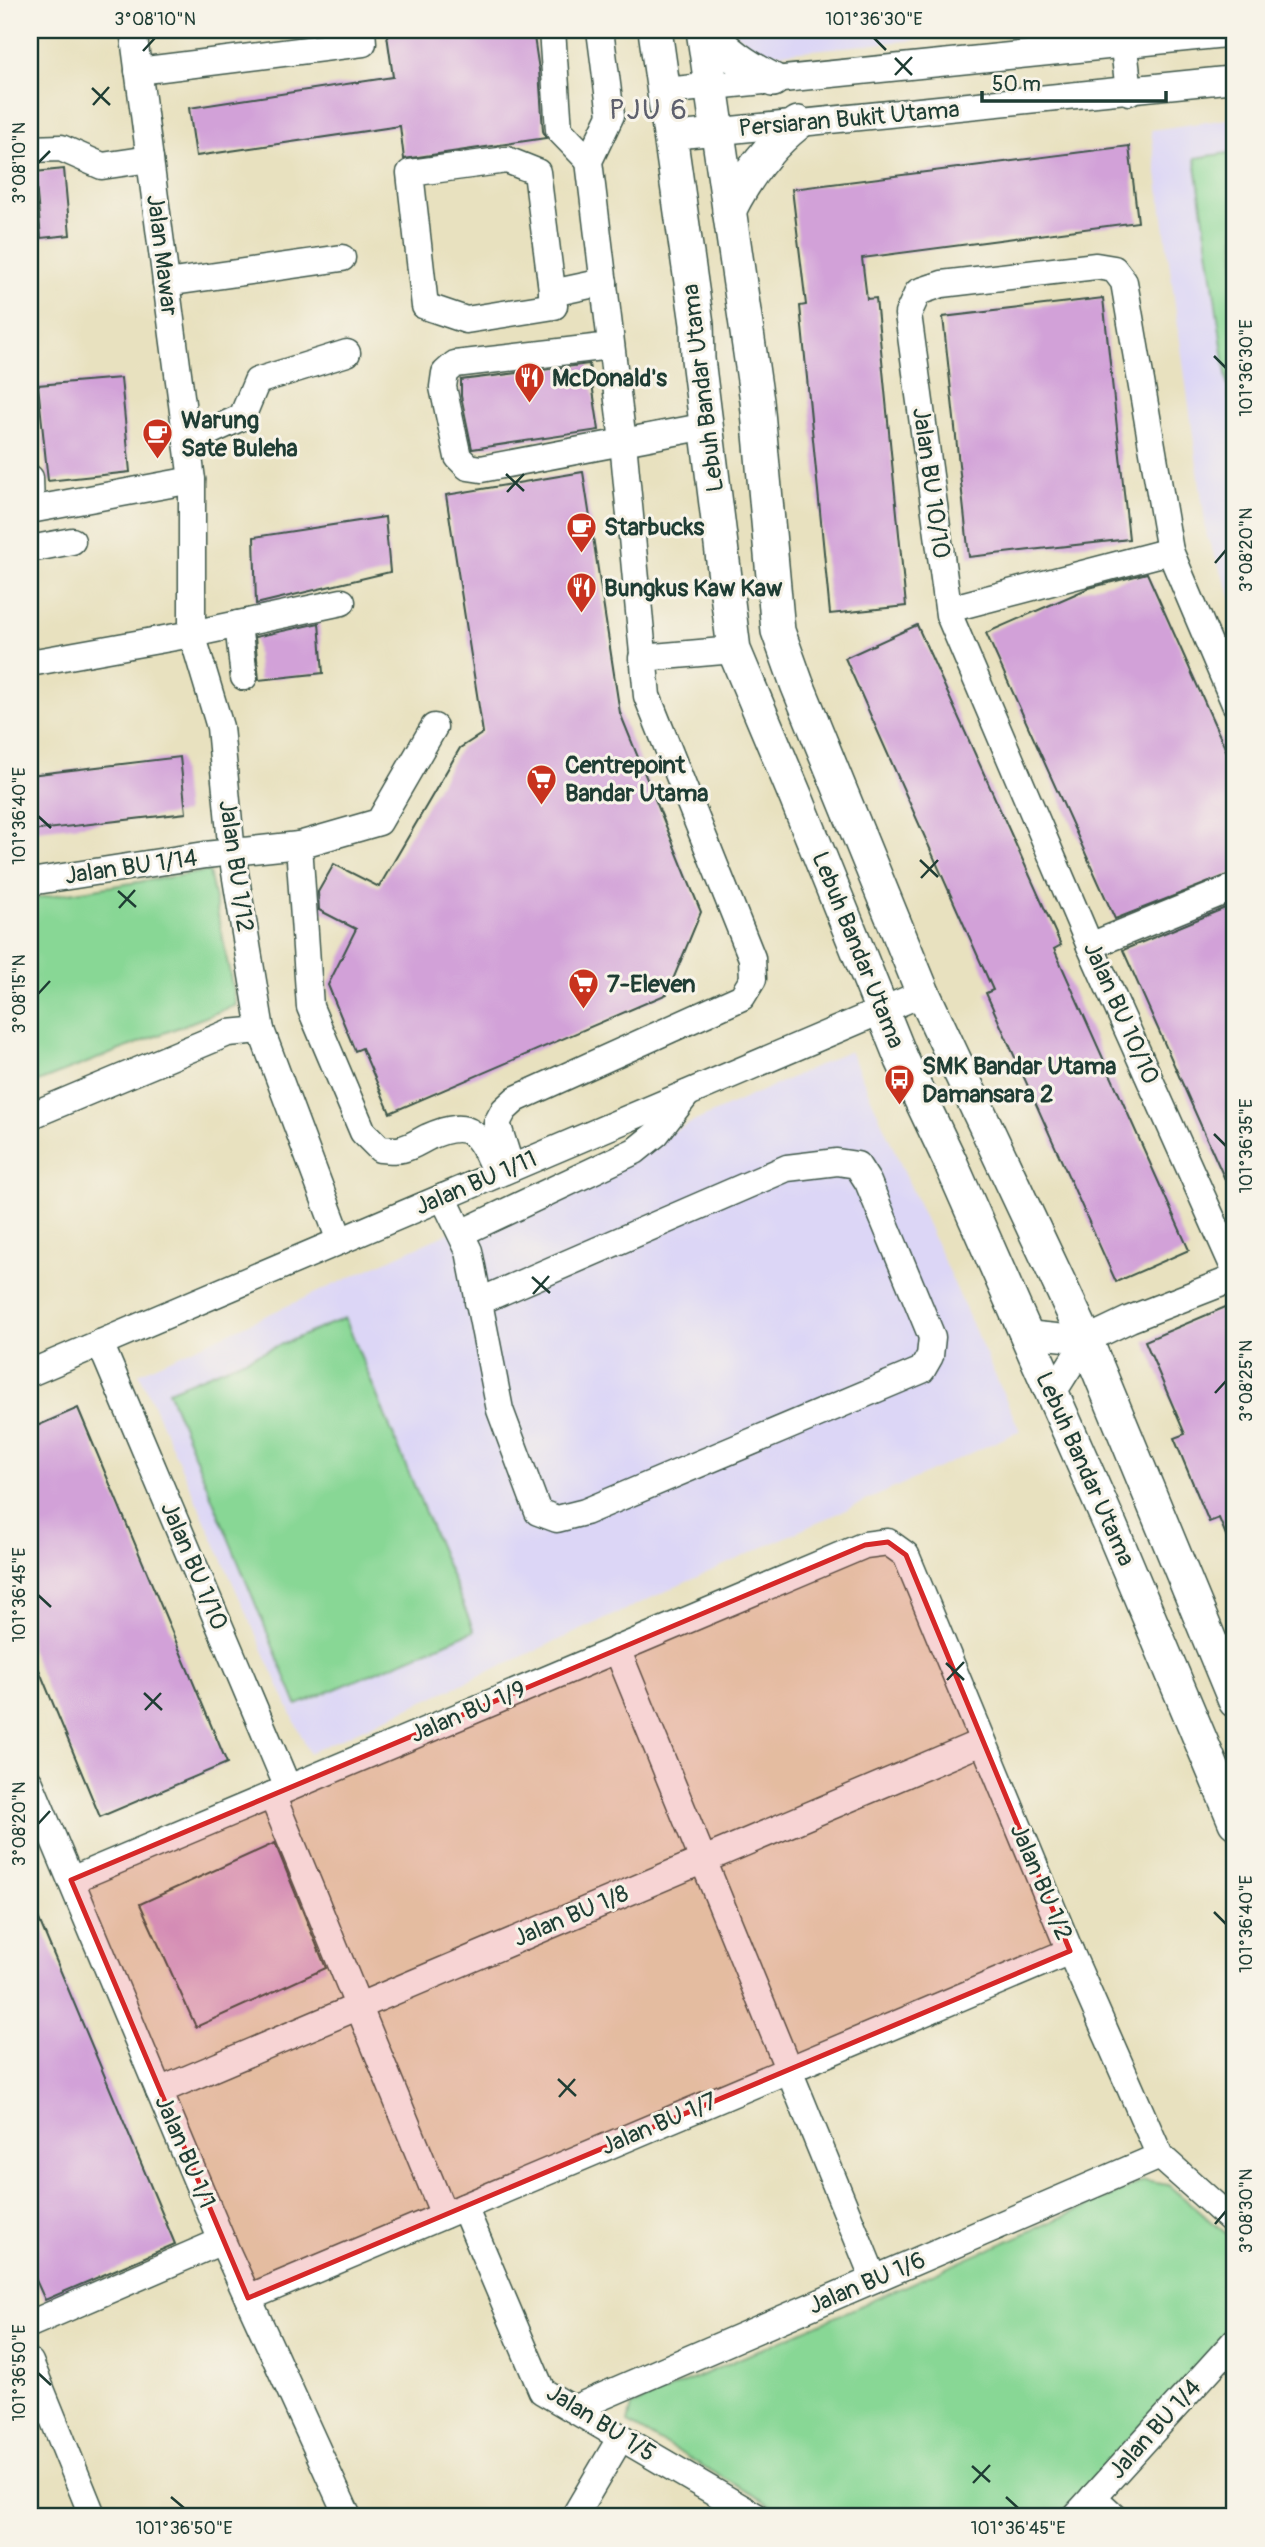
<svg xmlns="http://www.w3.org/2000/svg" width="1265" height="2547" viewBox="0 0 1265 2547" font-family="Pangolin,sans-serif">
<rect width="100%" height="100%" fill="#f7f3e8"/>
<filter id="ink" filterUnits="userSpaceOnUse"><feTurbulence type="fractalNoise" baseFrequency=".0143" numOctaves="2"/><feDisplacementMap in="SourceGraphic" scale="14" xChannelSelector="R" yChannelSelector="G"/><feConvolveMatrix kernelMatrix="1 2 1 2 8 2 1 2 1" color-interpolation-filters="sRGB"/></filter>
<filter id="wash" filterUnits="userSpaceOnUse"><feTurbulence type="fractalNoise" baseFrequency=".00686" numOctaves="4" result="noise"/><feDisplacementMap in="SourceGraphic" scale="28" xChannelSelector="R" yChannelSelector="G"/><feGaussianBlur stdDeviation="1.57" result="paint"/><feColorMatrix in="noise" values="0 0 0 0 0 0 0 0 0 0 0 0 0 0 0 0 0 1.4 0 .05"/><feComposite in="paint" operator="in"/></filter>
<g filter="url(#wash)">
<rect width="100%" height="100%" fill="#e8e1bf"/>
<g fill="#dcd6f6">
<path d="M733,30H1020L760,55Z"/>
<path d="M1235,118V605L1207,537L1151,130Z"/>
<path d="M850,1051L1020,1431L309,1753L139,1373Z"/>
</g>
<g fill="#88d795" stroke="#548a64" stroke-width="2">
<path d="M1235,152V436L1195,158Z"/>
<path d="M209,871L236,1005L30,1085V899Z"/>
<path d="M345,1318L474,1631L297,1705L168,1391Z"/>
<path d="M1144,2181L1168,2185L1235,2241V2324L1058,2517H792L628,2423L632,2406Z"/>
</g>
<g id="blocks">
<g fill="#d2a1d8">
<path d="M424,30H533L539,70L543,131L546,138L404,159L400,126L196,156L189,108L393,77L387,35Z"/>
<path d="M1129,146L1138,222L862,258L867,299L876,298L906,606L830,614L800,306L806,305L792,189Z"/>
<path d="M64,169L70,235L41,238L35,172Z"/>
<path d="M1103,298L1129,539L969,557L943,317Z"/>
<path d="M589,364L599,430L472,449L461,396V380Z"/>
<path d="M121,378L130,472L48,481L38,385Z"/>
<path d="M583,472L620,713L701,912L667,994L390,1113L362,1048L355,1051L328,985L356,929L319,910L318,892L334,864L379,887L460,748L483,733L446,495Z"/>
<path d="M385,517L390,572L256,604L254,537Z"/>
<path d="M1147,573L1235,770V872L1115,919L986,633L1089,588Z"/>
<path d="M319,623L323,673L259,680L255,637Z"/>
<path d="M917,625L1061,945L1054,949L1189,1250L1116,1282L986,993L993,990L845,658Z"/>
<path d="M180,757L186,813L30,831V775Z"/>
<path d="M1235,904V1202L1123,950Z"/>
<path d="M1235,1303V1557L1219,1518L1209,1522L1174,1438L1185,1434L1145,1341Z"/>
<path d="M78,1408L227,1763L100,1817L30,1648V1429Z"/>
<path d="M275,1843L326,1968L196,2027L140,1904Z"/>
<path d="M30,1898L175,2244L45,2300L30,2267Z"/>
</g>
</g>
</g>
<g filter="url(#ink)">
<use href="#blocks" fill-opacity="0" stroke="#3d5649" stroke-width="2"/>
<g fill="none" stroke-linecap="round" stroke-linejoin="round">
<defs>
<g id="minor">
<path d="M133,30L192,480V634L220,727L232,854L261,1030L340,1241"/>
<path d="M552,30L559,130L589,161"/>
<path d="M1122,30L1129,92"/>
<path d="M138,71L363,43L362,30"/>
<path d="M665,91L1235,33"/>
<path d="M672,136L1235,79"/>
<path d="M30,149L61,148L102,166L150,159"/>
<path d="M507,160L537,172L554,306L466,320L425,306L410,173Z"/>
<path d="M166,283L342,258"/>
<path d="M552,293L604,282"/>
<path d="M611,346L455,364L445,373L443,387L458,457L468,467L481,469L707,426"/>
<path d="M187,442L242,417L257,381L347,353"/>
<path d="M30,478L31,509"/>
<path d="M30,510L192,480"/>
<path d="M30,549L72,541"/>
<path d="M949,609L1170,551"/>
<path d="M238,624L244,677"/>
<path d="M642,658L734,650"/>
<path d="M30,663L192,634L342,602"/>
<path d="M1235,704L1170,551L1124,282L1114,269L1096,266L942,284L918,292L908,314L949,615L1090,946L1235,1270"/>
<path d="M299,845L379,822L434,727"/>
<path d="M30,882L205,855L299,845L310,1007L363,1132L380,1149C387,1149 396,1151 402,1149C411,1147 420,1141 428,1137C472,1117 480,1135 496,1174"/>
<path d="M1090,946L1235,887"/>
<path d="M30,1116L228,1033L261,1030"/>
<path d="M511,1168L497,1123L504,1110L516,1099L742,997L753,979L752,958L647,696L623,442L589,161L611,115L600,30"/>
<path d="M443,1197L469,1251L500,1410L538,1512L557,1519L585,1512L922,1370L930,1356L932,1337L868,1182L857,1165L837,1162L787,1168L478,1302"/>
<path d="M461,1233L635,1151L656,1134L687,1094"/>
<path d="M1026,1334L1086,1340L1130,1319L1235,1278"/>
<path d="M100,1343L288,1788"/>
<path d="M30,1373L923,993"/>
<path d="M1052,1394L1086,1340"/>
<path d="M617,1649L874,2279"/>
<path d="M30,1783L222,2241L348,2517"/>
<path d="M272,1795L444,2215"/>
<path d="M71,1880L865,1545L888,1542L906,1555L1070,1951L1160,2156L1235,2223"/>
<path d="M159,2091L982,1742"/>
<path d="M464,2207L542,2391L757,2517"/>
<path d="M248,2298L1070,1951"/>
<path d="M30,2324L222,2241"/>
<path d="M30,2362L93,2517"/>
<path d="M573,2409L1160,2156"/>
<path d="M1093,2497L1115,2517"/>
<path d="M574,2517L621,2437"/>
<path d="M1075,2517L1235,2341"/>
</g>
<g id="major">
<path d="M655,30L697,324L698,359L734,650L795,795L902,1060L949,1159L1111,1527L1235,1822"/>
<path d="M703,30L757,401L778,631L797,684L923,993L1086,1340L1235,1701"/>
<path d="M708,30C725,53 748,67 773,80"/>
<path d="M729,211C746,176 768,147 798,123"/>
</g>
</defs>
<use href="#minor" stroke="#3d5649" stroke-width="29"/>
<use href="#major" stroke="#3d5649" stroke-width="36"/>
<use href="#minor" stroke="#fff" stroke-width="26"/>
<use href="#major" stroke="#fff" stroke-width="33"/>
</g>
</g>
<path fill="#d62828" fill-opacity="0.2" stroke="#d62828" stroke-width="5" stroke-linejoin="round" d="M888,1542L906,1555L1070,1951L248,2298L71,1880L865,1545Z"/>
<path fill="none" stroke="#1f3d34" stroke-width="2.5" d="M874,38L886,50M143,51L155,38M895,58L912,75M895,75L912,57M92,88L110,105M93,105L109,87M38,163L50,151M1214,356L1226,368M506,474L524,491M507,492L524,474M1215,563L1226,550M38,816L51,828M920,860L938,877M921,878L938,860M118,891L136,907M119,908L135,890M38,994L50,981M1214,1134L1226,1146M532,1277L550,1293M533,1294L549,1276M1215,1393L1226,1381M38,1595L51,1607M946,1663L964,1680M947,1680L964,1662M144,1693L162,1710M145,1710L161,1693M38,1824L50,1811M1214,1912L1226,1924M558,2079L576,2096M559,2097L575,2079M1215,2224L1226,2211M38,2373L51,2385M972,2466L990,2482M973,2483L990,2465M171,2497L184,2508M1006,2497L1018,2508"/>
<defs>
<symbol id="restaurant-pin" viewBox="-11 -11 22 30"><path d="M0 17L-7.5 6A9.5 9.5 0 1 1 7.5 6Z" fill="#c8321e" stroke="#f7f3e8"/><path d="M-5-6h1v4h1v-4h1v4h1v-4h1v5L-1.5 .5V6h-2V.5L-5-1ZM5-6V6H3V1.5H1.5Q1.5-4 5-6Z" fill="#fff"/></symbol>
<symbol id="cafe-pin" viewBox="-11 -11 22 30"><path d="M0 17L-7.5 6A9.5 9.5 0 1 1 7.5 6Z" fill="#c8321e" stroke="#f7f3e8"/><path d="M-5.5-4.5H6V0H3Q3 3.5 0 3.5H-2.5Q-5.5 3.5-5.5 0ZM3-3.2v2h1.7v-2ZM-6 4.5H4V6H-6Z" fill="#fff"/></symbol>
<symbol id="supermarket-pin" viewBox="-11 -11 22 30"><path d="M0 17L-7.5 6A9.5 9.5 0 1 1 7.5 6Z" fill="#c8321e" stroke="#f7f3e8"/><path d="M-6-5.5h2.5l.6 2H6L4.5 2H-2.5L-4.4-4H-6ZM-1.5 3.2a1.3 1.3 0 1 0 .1 0ZM3 3.2a1.3 1.3 0 1 0 .1 0Z" fill="#fff"/></symbol>
<symbol id="bus-pin" viewBox="-11 -11 22 30"><path d="M0 17L-7.5 6A9.5 9.5 0 1 1 7.5 6Z" fill="#c8321e" stroke="#f7f3e8"/><path d="M-5-6H5V4H4V6H2V4H-2V6H-4V4H-5ZM-3.5-4V0h7V-4ZM-3.5 1.2v1.5H-2V1.2ZM2 1.2v1.5H3.5V1.2Z" fill="#fff"/></symbol>
</defs>
<g fill-rule="evenodd">
<use href="#restaurant-pin" x="512" y="360" width="35" height="47"/>
<use href="#cafe-pin" x="140" y="416" width="35" height="47"/>
<use href="#cafe-pin" x="564" y="510" width="35" height="47"/>
<use href="#restaurant-pin" x="564" y="570" width="35" height="47"/>
<use href="#supermarket-pin" x="524" y="762" width="35" height="47"/>
<use href="#supermarket-pin" x="566" y="966" width="35" height="47"/>
<use href="#bus-pin" x="882" y="1062" width="35" height="47"/>
</g>
<g text-anchor="middle" dominant-baseline="central" stroke-width="6" stroke-linejoin="round" paint-order="stroke">
<g font-size="24" fill="#1f3d34" stroke="#f7f3e8">
<text transform="translate(849 119) rotate(-5)">Persiaran Bukit Utama</text>
<text transform="translate(162 255) rotate(83)">Jalan Mawar</text>
<text transform="translate(703 388) rotate(-97)">Lebuh Bandar Utama</text>
<text transform="translate(931 483) rotate(82)">Jalan BU 10/10</text>
<text transform="translate(236 866) rotate(82)">Jalan BU 1/12</text>
<text transform="translate(131 867) rotate(-8)">Jalan BU 1/14</text>
<text transform="translate(858 950) rotate(68)">Lebuh Bandar Utama</text>
<text transform="translate(1121 1013) rotate(66)">Jalan BU 10/10</text>
<text transform="translate(476 1183) rotate(-23)">Jalan BU 1/11</text>
<text transform="translate(1085 1469) rotate(66)">Lebuh Bandar Utama</text>
<text transform="translate(194 1566) rotate(67)">Jalan BU 1/10</text>
<text transform="translate(468 1712) rotate(-23)">Jalan BU 1/9</text>
<text transform="translate(1041 1882) rotate(67)">Jalan BU 1/2</text>
<text transform="translate(571 1916) rotate(-23)">Jalan BU 1/8</text>
<text transform="translate(659 2124) rotate(-23)">Jalan BU 1/7</text>
<text transform="translate(185 2152) rotate(67)">Jalan BU 1/1</text>
<text transform="translate(867 2283) rotate(-23)">Jalan BU 1/6</text>
<text transform="translate(601 2423) rotate(32)">Jalan BU 1/5</text>
<text transform="translate(1155 2429) rotate(-48)">Jalan BU 1/4</text>
</g>
<g font-size="24" font-weight="bold" fill="#1f3d34" stroke="#f7f3e8" text-anchor="start">
<text x="552" y="378">McDonald's</text>
<text x="181" y="420">Warung<tspan x="181" dy="28">Sate Buleha</tspan></text>
<text x="604" y="527">Starbucks</text>
<text x="604" y="588">Bungkus Kaw Kaw</text>
<text x="565" y="765">Centrepoint<tspan x="565" dy="28">Bandar Utama</tspan></text>
<text x="607" y="984">7-Eleven</text>
<text x="922" y="1066">SMK Bandar Utama<tspan x="922" dy="28">Damansara 2</tspan></text>
</g>
<g font-size="28" letter-spacing="2" fill="#5e606d" stroke="#f7f3e8">
<text x="649" y="110">PJU 6</text>
</g>
</g>
<rect width="1265" height="2547" fill="none" stroke="#f7f3e8" stroke-width="77"/>
<path d="M982 91v10h184v-10" fill="none" stroke="#1f3d34" stroke-width="3.5"/>
<text x="992" y="91" font-size="21" fill="#1f3d34" stroke="#f7f3e8" stroke-width="5" paint-order="stroke">50 m</text>
<rect x="38" y="38" width="1188" height="2470" fill="none" stroke="#1f3d34" stroke-width="2.5"/>
<g font-size="18" text-anchor="middle" fill="#1f3d34">
<text x="155" y="25">3°08'10"N</text>
<text x="874" y="25">101°36'30"E</text>
<text transform="translate(19 163) rotate(-90)" y="6">3°08'10"N</text>
<text transform="translate(1246 368) rotate(-90)" y="6">101°36'30"E</text>
<text transform="translate(1246 550) rotate(-90)" y="6">3°08'20"N</text>
<text transform="translate(19 816) rotate(-90)" y="6">101°36'40"E</text>
<text transform="translate(19 994) rotate(-90)" y="6">3°08'15"N</text>
<text transform="translate(1246 1146) rotate(-90)" y="6">101°36'35"E</text>
<text transform="translate(1246 1381) rotate(-90)" y="6">3°08'25"N</text>
<text transform="translate(19 1595) rotate(-90)" y="6">101°36'45"E</text>
<text transform="translate(19 1824) rotate(-90)" y="6">3°08'20"N</text>
<text transform="translate(1246 1924) rotate(-90)" y="6">101°36'40"E</text>
<text transform="translate(1246 2211) rotate(-90)" y="6">3°08'30"N</text>
<text transform="translate(19 2373) rotate(-90)" y="6">101°36'50"E</text>
<text x="184" y="2534">101°36'50"E</text>
<text x="1018" y="2534">101°36'45"E</text>
</g>
</svg>
